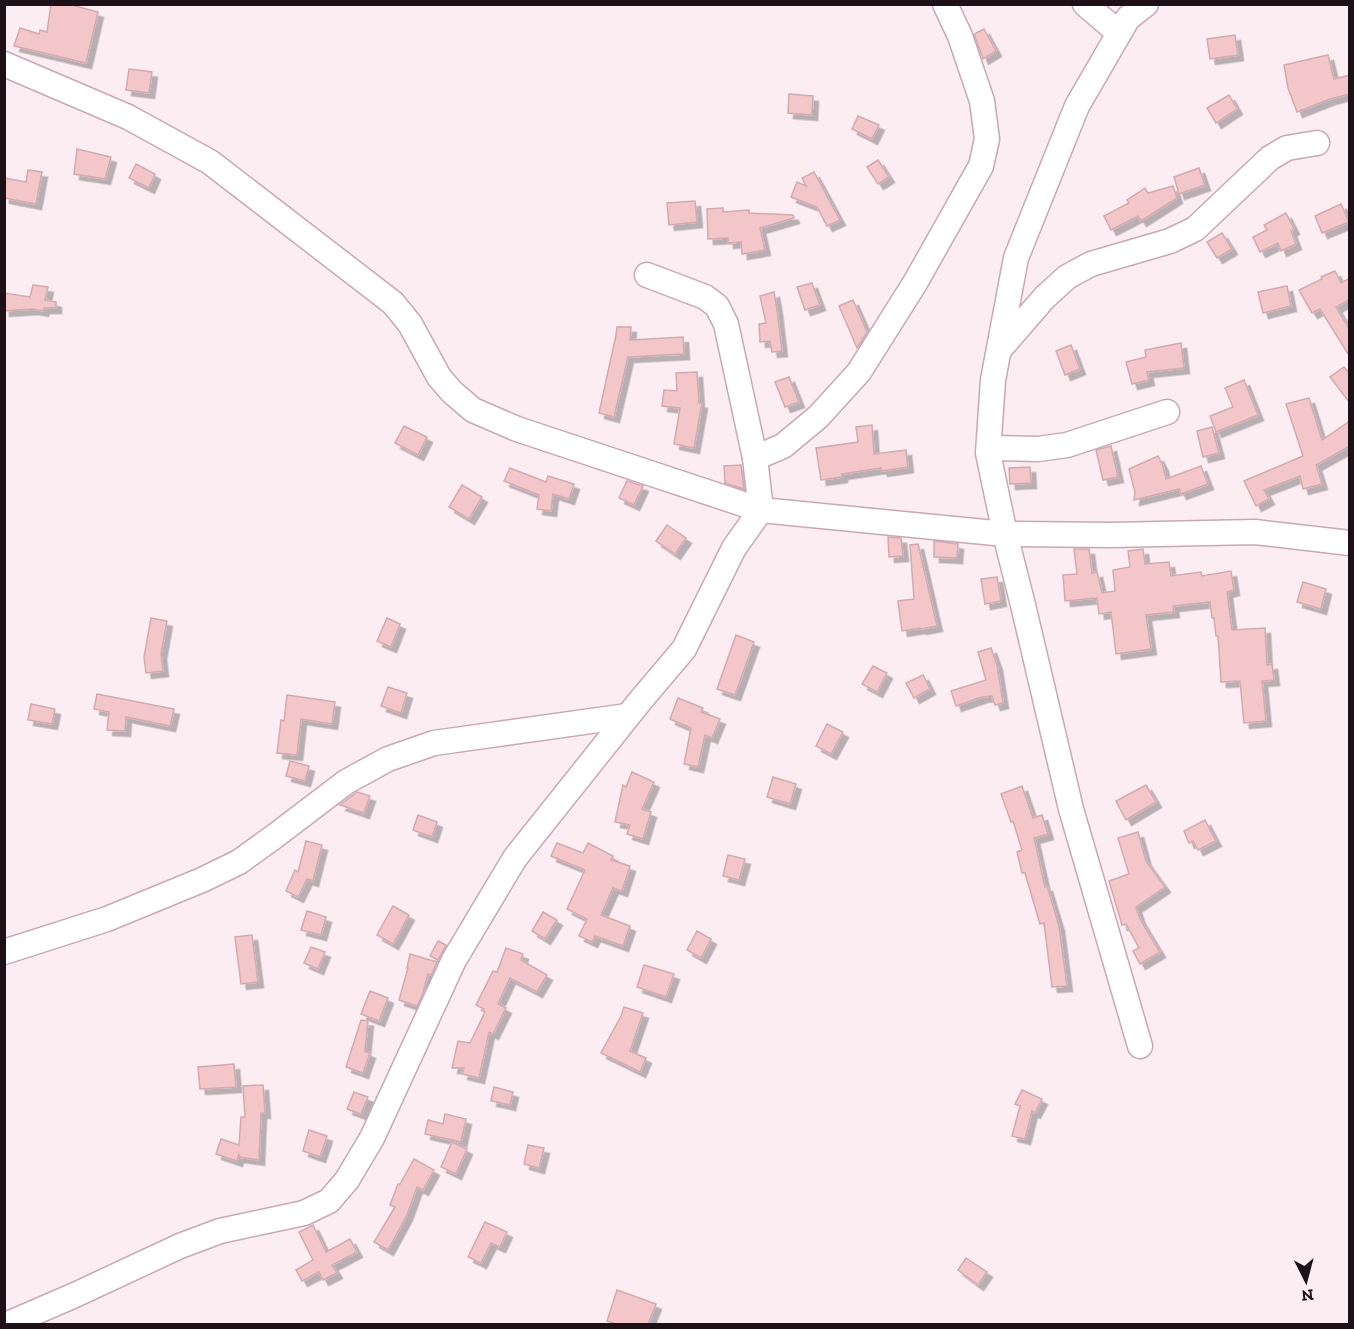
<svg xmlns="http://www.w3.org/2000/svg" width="1354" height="1329" viewBox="0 0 1354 1329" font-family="'Zilla Slab',serif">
<defs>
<filter id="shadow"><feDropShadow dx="5.5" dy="5.5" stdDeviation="0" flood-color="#0004"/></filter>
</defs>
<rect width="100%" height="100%" fill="#fcedf3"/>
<g fill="#f3c6ca" stroke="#d1abaf" stroke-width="1.5" filter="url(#shadow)">
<path d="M51,4H68L98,12L86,63L14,46L20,28L39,34L40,30L47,32Z"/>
<path d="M984,29L996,51L983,59L974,34Z"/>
<path d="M1235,35L1238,55L1210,59L1207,39Z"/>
<path d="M1328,55L1334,79L1350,75V94L1330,99L1297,112L1288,88L1284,65Z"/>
<path d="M129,69L152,72L149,93L126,90Z"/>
<path d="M789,94L813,96L812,115L788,113Z"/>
<path d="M1229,95L1237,109L1216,123L1207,108Z"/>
<path d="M858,116L879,125L872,139L852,129Z"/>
<path d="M77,149L111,157L105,179L74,174Z"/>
<path d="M878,160L889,177L878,184L867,167Z"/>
<path d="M136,164L155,174L149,188L129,178Z"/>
<path d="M1199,168L1205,185L1179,194L1174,177Z"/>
<path d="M28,170L42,172L36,204L4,198V178L26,182Z"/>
<path d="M814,172L840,220L827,226L817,207L791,197L797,182L806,186L802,178Z"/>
<path d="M1173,186L1177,198L1141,221L1138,216L1111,230L1104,216L1129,203L1127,200L1145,188L1148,193Z"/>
<path d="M695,201L697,222L669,225L667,203Z"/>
<path d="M1341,204L1349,222L1322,233L1315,216Z"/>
<path d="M723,208V212L749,210V213L793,215L794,218L760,228L765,250L742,254L741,242L728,243V238L708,239L707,209Z"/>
<path d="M1286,213L1294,229L1291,231L1296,244L1281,251L1278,243L1260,252L1253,237L1267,230L1264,225Z"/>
<path d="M1222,233L1232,249L1217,258L1207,242Z"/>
<path d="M1335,271L1341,283L1350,278V299L1336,307L1350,330V357L1320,309L1312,313L1299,290L1322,279L1321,277Z"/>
<path d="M812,283L820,305L805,310L797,287Z"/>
<path d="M33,285L48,287L45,300L56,302V308H44L43,311L33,309L4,311V293L30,297Z"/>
<path d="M1287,286L1291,306L1263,313L1258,292Z"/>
<path d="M774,292L777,309L782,351L772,352L770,341L760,342L759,324L766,323L760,296Z"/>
<path d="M853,300L867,332L857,348L839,306Z"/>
<path d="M617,327H631L630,340L683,337L684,354L628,357L614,417L599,413L616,335Z"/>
<path d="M1181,343L1184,368L1147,372L1149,380L1132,384L1126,362L1146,357L1145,350Z"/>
<path d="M1071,345L1080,369L1065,375L1056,351Z"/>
<path d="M1344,367L1350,374V403L1330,377Z"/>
<path d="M697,372L699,403H702L694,448L674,444L680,408L662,406L664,390L677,391L676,373Z"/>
<path d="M789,377L799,402L785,407L775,382Z"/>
<path d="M1244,380L1258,415L1216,432L1210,416L1233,407L1225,388Z"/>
<path d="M1309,398L1322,440L1350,421V446L1316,465L1322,484L1303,489L1300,476L1264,490L1269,499L1256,506L1244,481L1303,456L1286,404Z"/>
<path d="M872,425L874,454L906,450L908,467L882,471L881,468L842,474V477L821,480L816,448L858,442L856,427Z"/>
<path d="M404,426L427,437L418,455L395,443Z"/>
<path d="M1212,427L1219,453L1203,457L1197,431Z"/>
<path d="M1111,446L1118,477L1103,480L1096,450Z"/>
<path d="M1158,456L1163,466L1166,479L1201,466L1208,484L1181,494L1179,489L1134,500L1135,492L1129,469Z"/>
<path d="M741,465L744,489L725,483L724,466Z"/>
<path d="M1030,467L1031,483L1010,484L1009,468Z"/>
<path d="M510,468L546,482L548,476L574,484L569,499L553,494L551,511L537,509L539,495L504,481Z"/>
<path d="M627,481L643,486L634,505L619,498Z"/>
<path d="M462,485L482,497L469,519L449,507Z"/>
<path d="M667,525L686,538L675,554L656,541Z"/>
<path d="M888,537L901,538L903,556L889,557Z"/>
<path d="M934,541L958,544L957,558L934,557Z"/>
<path d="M918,544L937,626L921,629L920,628L902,631L898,601L914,599L910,545Z"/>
<path d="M1074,549H1089L1092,573L1097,572L1102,593L1115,591L1113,570L1130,567L1128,551L1143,549L1145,564L1169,562L1171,576L1201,572L1202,576L1231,571L1234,590L1227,592L1232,630L1265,628L1267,665L1272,664L1274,680L1262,681L1266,721L1244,723L1240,681L1221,682L1218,636H1216L1214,618H1212L1210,602L1173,606L1174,612L1146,615L1151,649L1116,654L1111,612L1099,614L1097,598L1065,601L1063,575L1077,574Z"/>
<path d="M997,577L1001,601L985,604L981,579Z"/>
<path d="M1303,582L1326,589L1321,609L1297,602Z"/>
<path d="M151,618L167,621L161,654L163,671L146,673L144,657Z"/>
<path d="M387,618L400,624L391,647L377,641Z"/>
<path d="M736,635L754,642L735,695L717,689Z"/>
<path d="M991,648L997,665L1003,703L995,705L992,696L982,697L956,706L951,691L986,680L978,652Z"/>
<path d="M873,666L887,673L877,692L862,684Z"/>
<path d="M923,675L930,689L914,698L906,683Z"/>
<path d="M388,687L407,693L401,713L381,706Z"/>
<path d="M97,694L174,709L170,726L126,717L125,731L107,730L109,712L94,709Z"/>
<path d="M287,695L335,702L332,724L301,719L297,755L277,753L281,720L284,721Z"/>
<path d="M678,698L703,708L701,712L720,719L712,738L705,735L698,767L684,764L691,728L670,719Z"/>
<path d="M31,704L55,709L52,724L28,720Z"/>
<path d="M827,724L843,732L831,754L816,746Z"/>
<path d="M290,761L309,766L305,781L286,776Z"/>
<path d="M632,772L654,782L642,809L651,812L643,839L627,834L630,825L615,822L623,785L626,787Z"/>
<path d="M773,777L796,784L790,804L767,797Z"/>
<path d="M1146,785L1156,802L1126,820L1116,801Z"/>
<path d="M1022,786L1033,818L1042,815L1048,834L1034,838L1045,887L1047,886L1059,926L1067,986L1052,987L1044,923L1040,924L1025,873H1022L1017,852L1022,850L1013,821L1011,822L1001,794Z"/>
<path d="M357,792L370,796L364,813L340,805Z"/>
<path d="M418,815L437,822L432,837L413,830Z"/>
<path d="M1205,820L1216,841L1198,850L1193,841L1189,843L1184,831Z"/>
<path d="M1138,832L1146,861L1165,887L1136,907L1140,919L1160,952L1140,964L1133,951L1139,948L1126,924L1122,925L1109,881L1129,874L1118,838Z"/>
<path d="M306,841L322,845L313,881L307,879L298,897L286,891L295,870L298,872Z"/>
<path d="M557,843L583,853L588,843L613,856L611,860L630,866L622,891L613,888L601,915L630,926L623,946L595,936L592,942L579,936L587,919L567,909L585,870L551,856Z"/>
<path d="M728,855L745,859L739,880L723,876Z"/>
<path d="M393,906L409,915L393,944L377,935Z"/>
<path d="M307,911L326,917L321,935L301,930Z"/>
<path d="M543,912L557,920L545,939L532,931Z"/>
<path d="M697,931L711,939L701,958L687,950Z"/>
<path d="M252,935L258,982L241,984L235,937Z"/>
<path d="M438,941L446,945L438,960L430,956Z"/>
<path d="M311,947L325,952L318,969L304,963Z"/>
<path d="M506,948L523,954L521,960L547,975L537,992L510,978L498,1004L506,1008L493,1034L489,1032L479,1078L462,1074L464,1068H452L458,1041L470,1043L485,1012L483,1011L484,1009L476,1005L493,971L497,972Z"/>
<path d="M410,954L437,962L431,975L428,974L422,996L417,1006L399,1000L408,968H407Z"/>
<path d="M644,965L674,974L666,997L637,987Z"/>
<path d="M370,991L388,998L379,1021L361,1014Z"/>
<path d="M624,1007L643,1013L630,1051L646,1058L640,1072L601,1053L621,1016Z"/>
<path d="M361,1020L368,1021L365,1051L370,1053L363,1073L346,1067Z"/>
<path d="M234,1064L236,1087L200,1089L198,1067Z"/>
<path d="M263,1085L265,1113H261L259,1160L239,1157V1154L237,1161L216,1154L221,1139L239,1145L241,1117H245L243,1086Z"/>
<path d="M494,1087L513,1092L510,1105L491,1101Z"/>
<path d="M1022,1090L1042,1099L1035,1113L1032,1111L1025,1139L1012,1136L1020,1106L1015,1104Z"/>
<path d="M354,1092L368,1097L361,1114L347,1109Z"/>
<path d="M445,1114L466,1119L461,1142L425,1134L428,1120L443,1124Z"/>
<path d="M309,1130L327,1136L320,1157L303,1151Z"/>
<path d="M452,1142L467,1149L456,1174L441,1167Z"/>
<path d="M528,1145L544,1148L539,1168L524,1164Z"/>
<path d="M414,1159L434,1170L423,1190L417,1187L407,1215L388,1250L374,1242L395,1207L390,1205L398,1184H400Z"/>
<path d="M485,1222L507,1232L500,1247L491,1243L481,1263L468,1257Z"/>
<path d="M313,1225L326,1252L350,1239L357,1252L332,1265L337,1273L323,1280L319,1272L302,1281L296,1270L313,1260L299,1232Z"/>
<path d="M966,1258L987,1272L978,1285L958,1270Z"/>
<path d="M617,1290L656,1304L648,1324H616L607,1321Z"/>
</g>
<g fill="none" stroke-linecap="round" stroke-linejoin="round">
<defs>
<g id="minor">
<path d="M1085,4L1119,33"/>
<path d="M4,64L128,117L210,162L393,303L410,324L439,377L452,392L473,410L517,429L761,510L1005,534L1111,535L1255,532L1350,543"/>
<path d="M999,350L1045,297L1067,277L1091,264L1170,241L1195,229L1270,158L1287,148L1317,143"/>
<path d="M989,448L1038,449L1067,445L1167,412"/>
<path d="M755,458L783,446L818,417L859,372L915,283L981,166L987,139L982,101L960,36L945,4"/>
<path d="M4,952L107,919L202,880L239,862L275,836L346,782L388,759L434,743L627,716"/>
<path d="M1140,1046L1071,809L1023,605L1005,534L988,453L993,380L1016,258L1077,106L1128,18L1146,4"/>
<path d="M8,1324L75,1295L180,1246L220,1231L304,1213L329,1201L347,1180L372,1138L454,960L515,858L640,701L684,649L734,548L761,510L755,458L726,324L717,306L705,297L647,275"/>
</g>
</defs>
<use href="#minor" stroke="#c9a8b6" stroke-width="27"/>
<use href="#minor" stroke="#fff" stroke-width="24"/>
</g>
<rect width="1354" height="1329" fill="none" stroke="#1d1117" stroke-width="12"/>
<g transform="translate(1306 1281) rotate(174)" stroke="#fcedf3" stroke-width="4.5" paint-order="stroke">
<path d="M0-4.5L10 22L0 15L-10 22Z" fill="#1d1117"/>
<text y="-9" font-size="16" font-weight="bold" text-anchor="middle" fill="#1d1117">N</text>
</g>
</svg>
